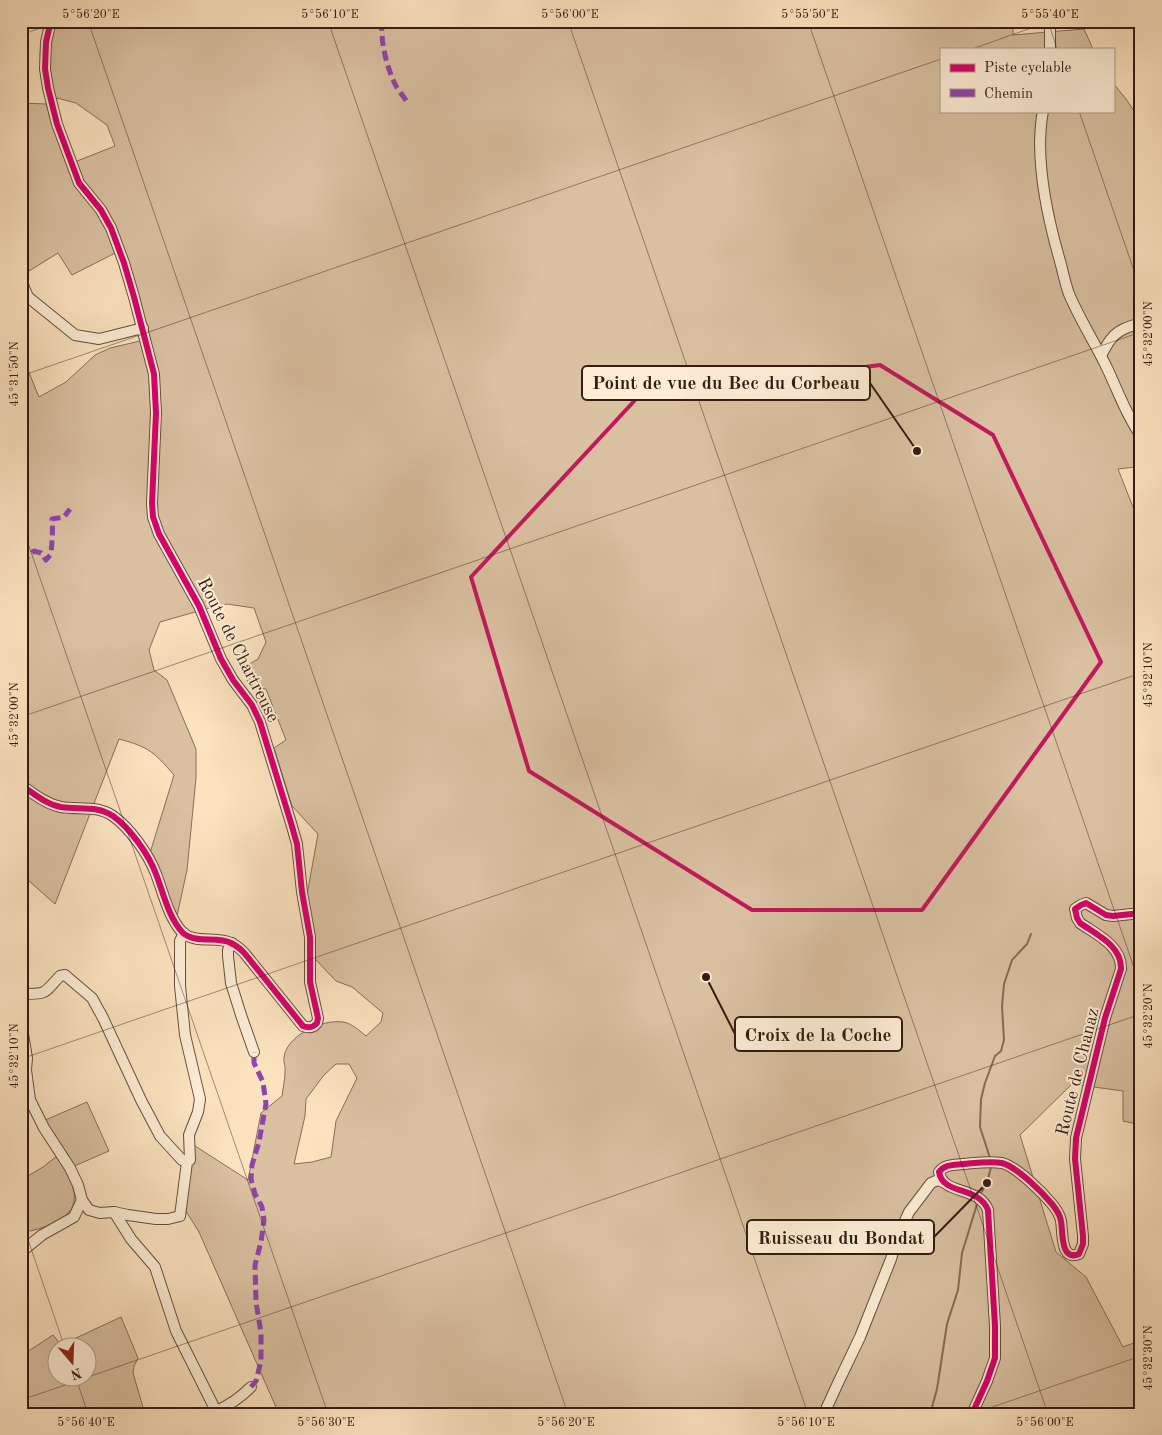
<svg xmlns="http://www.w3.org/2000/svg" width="1162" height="1435" viewBox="0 0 1162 1435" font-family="'Old Standard TT',serif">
<rect width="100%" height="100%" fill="#fce3c0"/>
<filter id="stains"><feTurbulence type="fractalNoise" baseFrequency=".004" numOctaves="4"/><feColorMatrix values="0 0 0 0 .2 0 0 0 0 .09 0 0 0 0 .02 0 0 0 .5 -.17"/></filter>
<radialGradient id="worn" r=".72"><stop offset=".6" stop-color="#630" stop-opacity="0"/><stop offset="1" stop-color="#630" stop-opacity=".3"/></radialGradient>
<g fill="#dac1a2" stroke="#886e5a" fill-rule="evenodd">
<path d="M46,21H1013V35L1084,29L1093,49H941V111H1113V83L1126,99L1141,121V473L1135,467L1118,469L1140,525L1141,532V1125L1123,1121V1091L1072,1084L1020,1135L1056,1252L1086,1277L1123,1347L1141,1340V1414H279L199,1232L184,1208L192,1144L248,1180L261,1113L282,1096C283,1088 285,1080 285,1072C286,1067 283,1062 284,1057C287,1035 323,1019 343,1022C351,1023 360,1031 366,1036L381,1022L383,1013L352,987L336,981L316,960L307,895L318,834L292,806L274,748L286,740L266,689C251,687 247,683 241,669L258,659L266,642L254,608L227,604L217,608H209L160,622L149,650L154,670L167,680L196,749V778L187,870L177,916L150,853L174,775C154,752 149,747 119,739L55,904L21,874V353L39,397L66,382L95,355L110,348L140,341L123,249L72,275L58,253L21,276V103L46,104L67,165L115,146L107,125L76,103L45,95L40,54ZM336,1064H349L357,1078L336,1121L331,1157L312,1162L294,1164L305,1116L306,1099L324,1075Z"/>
<path d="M87,1102L109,1151L72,1167L43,1121Z"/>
<path d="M57,1156C63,1167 72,1179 74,1192C79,1220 41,1229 21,1233V1180L43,1167Z"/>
<path d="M121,1317L138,1358L134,1366L133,1373L145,1414H25L21,1380V1349L30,1350L53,1335L61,1345ZM58,1348H88V1378H58Z"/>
</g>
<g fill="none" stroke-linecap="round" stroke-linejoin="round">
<g stroke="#846b57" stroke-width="2">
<path d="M990,1158L980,1127L981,1099L985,1083L995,1056L1001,1051L1004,1040L1002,1006L1004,984L1012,960L1027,944L1031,934"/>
<path d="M981,1193L987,1183L991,1167"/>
<path d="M930,1414L937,1389L947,1324L958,1290L962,1253L978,1201"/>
</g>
<defs>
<g id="minor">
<path d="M1050,49V21"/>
<path d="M1043,111C1034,158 1047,216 1060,261C1063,272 1065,283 1069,294C1080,320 1095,343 1107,368C1118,391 1126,415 1141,436"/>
<path d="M21,280L28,297L75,335L99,339L143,328"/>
<path d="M1101,355C1105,350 1107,343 1112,338C1119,329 1131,326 1141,323"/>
<path d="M21,785C34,794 46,804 61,807C79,810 97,805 113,816C130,828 149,855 156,874C163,892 169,919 183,933C196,944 217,936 231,943C237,946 242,950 246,955L303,1026C308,1028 313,1028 317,1023L318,1018L310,982V937L302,892L297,844L291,823L260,722L252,705L233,680L221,659L199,606L159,534L153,517L152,503L156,413L154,374L134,297L124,263L111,228L101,210L79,183L57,124L48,88L45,69L46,42L51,21"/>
<path d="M232,943L228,950V956L231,983L241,1015L254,1052"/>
<path d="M21,994C48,994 43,994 60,976L65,975L92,998L103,1018L141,1100L160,1136L182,1160L187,1162"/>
<path d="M21,1022L27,1058L26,1070L30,1100L44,1128L70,1168L78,1185L82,1200L89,1210L100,1213L114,1212L128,1215L156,1219H168L180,1216L187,1162L190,1160L189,1135L198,1112L200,1099L185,1035L180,986V941L184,933"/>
<path d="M114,1212L131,1239L155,1267L176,1331L216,1411L215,1414"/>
<path d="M21,1252L42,1235L74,1217L82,1200"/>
<path d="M216,1411C230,1405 240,1398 251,1387"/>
<path d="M826,1414L827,1407L838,1383L860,1337L891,1259L897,1238L909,1212L931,1183L938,1180L943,1182"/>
<path d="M972,1414L987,1381L995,1358V1326L988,1210C978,1185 943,1196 939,1172C945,1164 954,1165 963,1164C976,1163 989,1161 1002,1163C1017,1167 1042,1192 1052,1204C1056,1209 1060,1215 1061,1221C1063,1231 1060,1262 1079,1254L1083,1244V1236L1075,1159L1076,1138L1105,1018L1121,969C1122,946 1097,935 1080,923L1077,918L1075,909L1081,905L1086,903L1106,915L1113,916L1141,913"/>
</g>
</defs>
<use href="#minor" stroke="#674e3e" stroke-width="12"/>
<use href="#minor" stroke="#fdedd6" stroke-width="10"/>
<g stroke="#8e44ad" stroke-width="5" stroke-dasharray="10 5" stroke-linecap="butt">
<path d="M382,21C380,40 387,69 396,86C399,91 404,97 407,102"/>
<path d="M21,563L34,551L41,553L46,560L51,554C52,541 53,531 52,519L64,517L70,509"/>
<path d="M251,1387L256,1381L261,1361V1333L256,1302L255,1265L261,1242L264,1220L262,1207L255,1194L251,1179L252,1165L259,1142L266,1104L263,1082L254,1063V1052"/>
</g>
<defs>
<g id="cycleway">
<path d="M21,785C34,794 46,804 61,807C79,810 97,805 113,816C130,828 149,855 156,874C163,892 169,919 183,933C196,944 217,936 231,943C237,946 242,950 246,955L303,1026C308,1028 313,1028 317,1023L318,1018L310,982V937L302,892L297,844L291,823L260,722L252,705L233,680L221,659L199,606L159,534L153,517L152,503L156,413L154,374L134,297L124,263L111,228L101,210L79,183L57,124L48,88L45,69L46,42L51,21"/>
<path d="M972,1414L987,1381L995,1358V1326L988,1210C978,1185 943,1196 939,1172C945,1164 954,1165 963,1164C976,1163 989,1161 1002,1163C1017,1167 1042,1192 1052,1204C1056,1209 1060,1215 1061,1221C1063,1231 1060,1262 1079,1254L1083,1244V1236L1075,1159L1076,1138L1105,1018L1121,969C1122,946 1097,935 1080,923L1077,918L1075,909L1081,905L1086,903L1106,915L1113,916L1141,913"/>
</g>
</defs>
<use href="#cycleway" stroke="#fdedd6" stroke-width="9"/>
<use href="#cycleway" stroke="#d6006c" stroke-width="6"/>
</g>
<path fill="none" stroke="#c2185b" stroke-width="4" stroke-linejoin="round" d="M880,365L993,435L1101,662L922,910H752L529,771L471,577L637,398Z"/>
<path fill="none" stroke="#351c12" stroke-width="1" stroke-opacity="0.45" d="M88,21L568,1414M328,21L808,1414M568,21L1048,1414M808,21L1141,988M1048,21L1057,49M21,35L60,21M972,49L1051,21M1079,111L1141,291M21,376L941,59M21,523L328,1414M21,717L1141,332M21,1059L1141,673M21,1219L65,1348M88,1377L1141,1014M76,1378L88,1414M21,1400L86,1378M972,1414L1141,1356"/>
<g text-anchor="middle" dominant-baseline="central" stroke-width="4" stroke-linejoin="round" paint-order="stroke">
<g font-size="18" fill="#351c12" stroke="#fdedd6">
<text transform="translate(238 650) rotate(63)">Route de Chartreuse</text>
<text transform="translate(1078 1072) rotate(-76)">Route de Chanaz</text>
</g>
</g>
<path fill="none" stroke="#351c12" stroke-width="2" d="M917 451L870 383M706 977L735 1034M987 1183L934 1237"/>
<g fill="#351c12" stroke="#fdedd6" stroke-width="2">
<circle cx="917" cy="451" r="5"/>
<circle cx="706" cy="977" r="5"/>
<circle cx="987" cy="1183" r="5"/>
</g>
<g fill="#fdedd6" stroke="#351c12" stroke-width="2">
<rect x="582" y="366" width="288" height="34" rx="5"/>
<rect x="735" y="1017" width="167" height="34" rx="5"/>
<rect x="747" y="1220" width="187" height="34" rx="5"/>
</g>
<g font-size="19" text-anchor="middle" font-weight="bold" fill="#351c12">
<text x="726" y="389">Point de vue du Bec du Corbeau</text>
<text x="818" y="1041">Croix de la Coche</text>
<text x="841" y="1244">Ruisseau du Bondat</text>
</g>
<rect width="1162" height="1435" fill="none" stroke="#fce3c0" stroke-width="55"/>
<rect x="940" y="48" width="175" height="65" fill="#fdedd6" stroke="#ad9988"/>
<rect x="950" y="64" width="25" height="8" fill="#d6006c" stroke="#ad9988"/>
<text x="984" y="72" font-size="15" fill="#351c12">Piste cyclable</text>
<rect x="950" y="89" width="25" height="8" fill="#8e44ad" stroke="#ad9988"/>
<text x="984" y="98" font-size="15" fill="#351c12">Chemin</text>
<g transform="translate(72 1362) rotate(161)"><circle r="24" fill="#fdedd6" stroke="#ad9988"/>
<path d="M0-4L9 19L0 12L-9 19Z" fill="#8f2418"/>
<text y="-8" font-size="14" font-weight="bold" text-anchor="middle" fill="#351c12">N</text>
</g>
<rect x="28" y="28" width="1106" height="1380" fill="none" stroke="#351c12" stroke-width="2"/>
<g font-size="12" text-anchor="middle" fill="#351c12">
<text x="91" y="18">5°56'20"E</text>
<text x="330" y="18">5°56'10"E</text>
<text x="570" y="18">5°56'00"E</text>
<text x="810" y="18">5°55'50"E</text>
<text x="1050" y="18">5°55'40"E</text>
<text transform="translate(1148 334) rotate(-90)" y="4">45°32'00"N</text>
<text transform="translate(14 374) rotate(-90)" y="4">45°31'50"N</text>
<text transform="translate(1148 675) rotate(-90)" y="4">45°32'10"N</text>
<text transform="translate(14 715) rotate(-90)" y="4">45°32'00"N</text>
<text transform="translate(1148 1016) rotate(-90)" y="4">45°32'20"N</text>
<text transform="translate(14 1056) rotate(-90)" y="4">45°32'10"N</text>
<text transform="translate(1148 1358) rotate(-90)" y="4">45°32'30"N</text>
<text x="86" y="1426">5°56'40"E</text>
<text x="326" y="1426">5°56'30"E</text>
<text x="566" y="1426">5°56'20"E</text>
<text x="806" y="1426">5°56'10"E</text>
<text x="1045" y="1426">5°56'00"E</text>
</g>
<rect width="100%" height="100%" filter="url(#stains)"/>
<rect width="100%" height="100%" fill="url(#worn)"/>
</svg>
